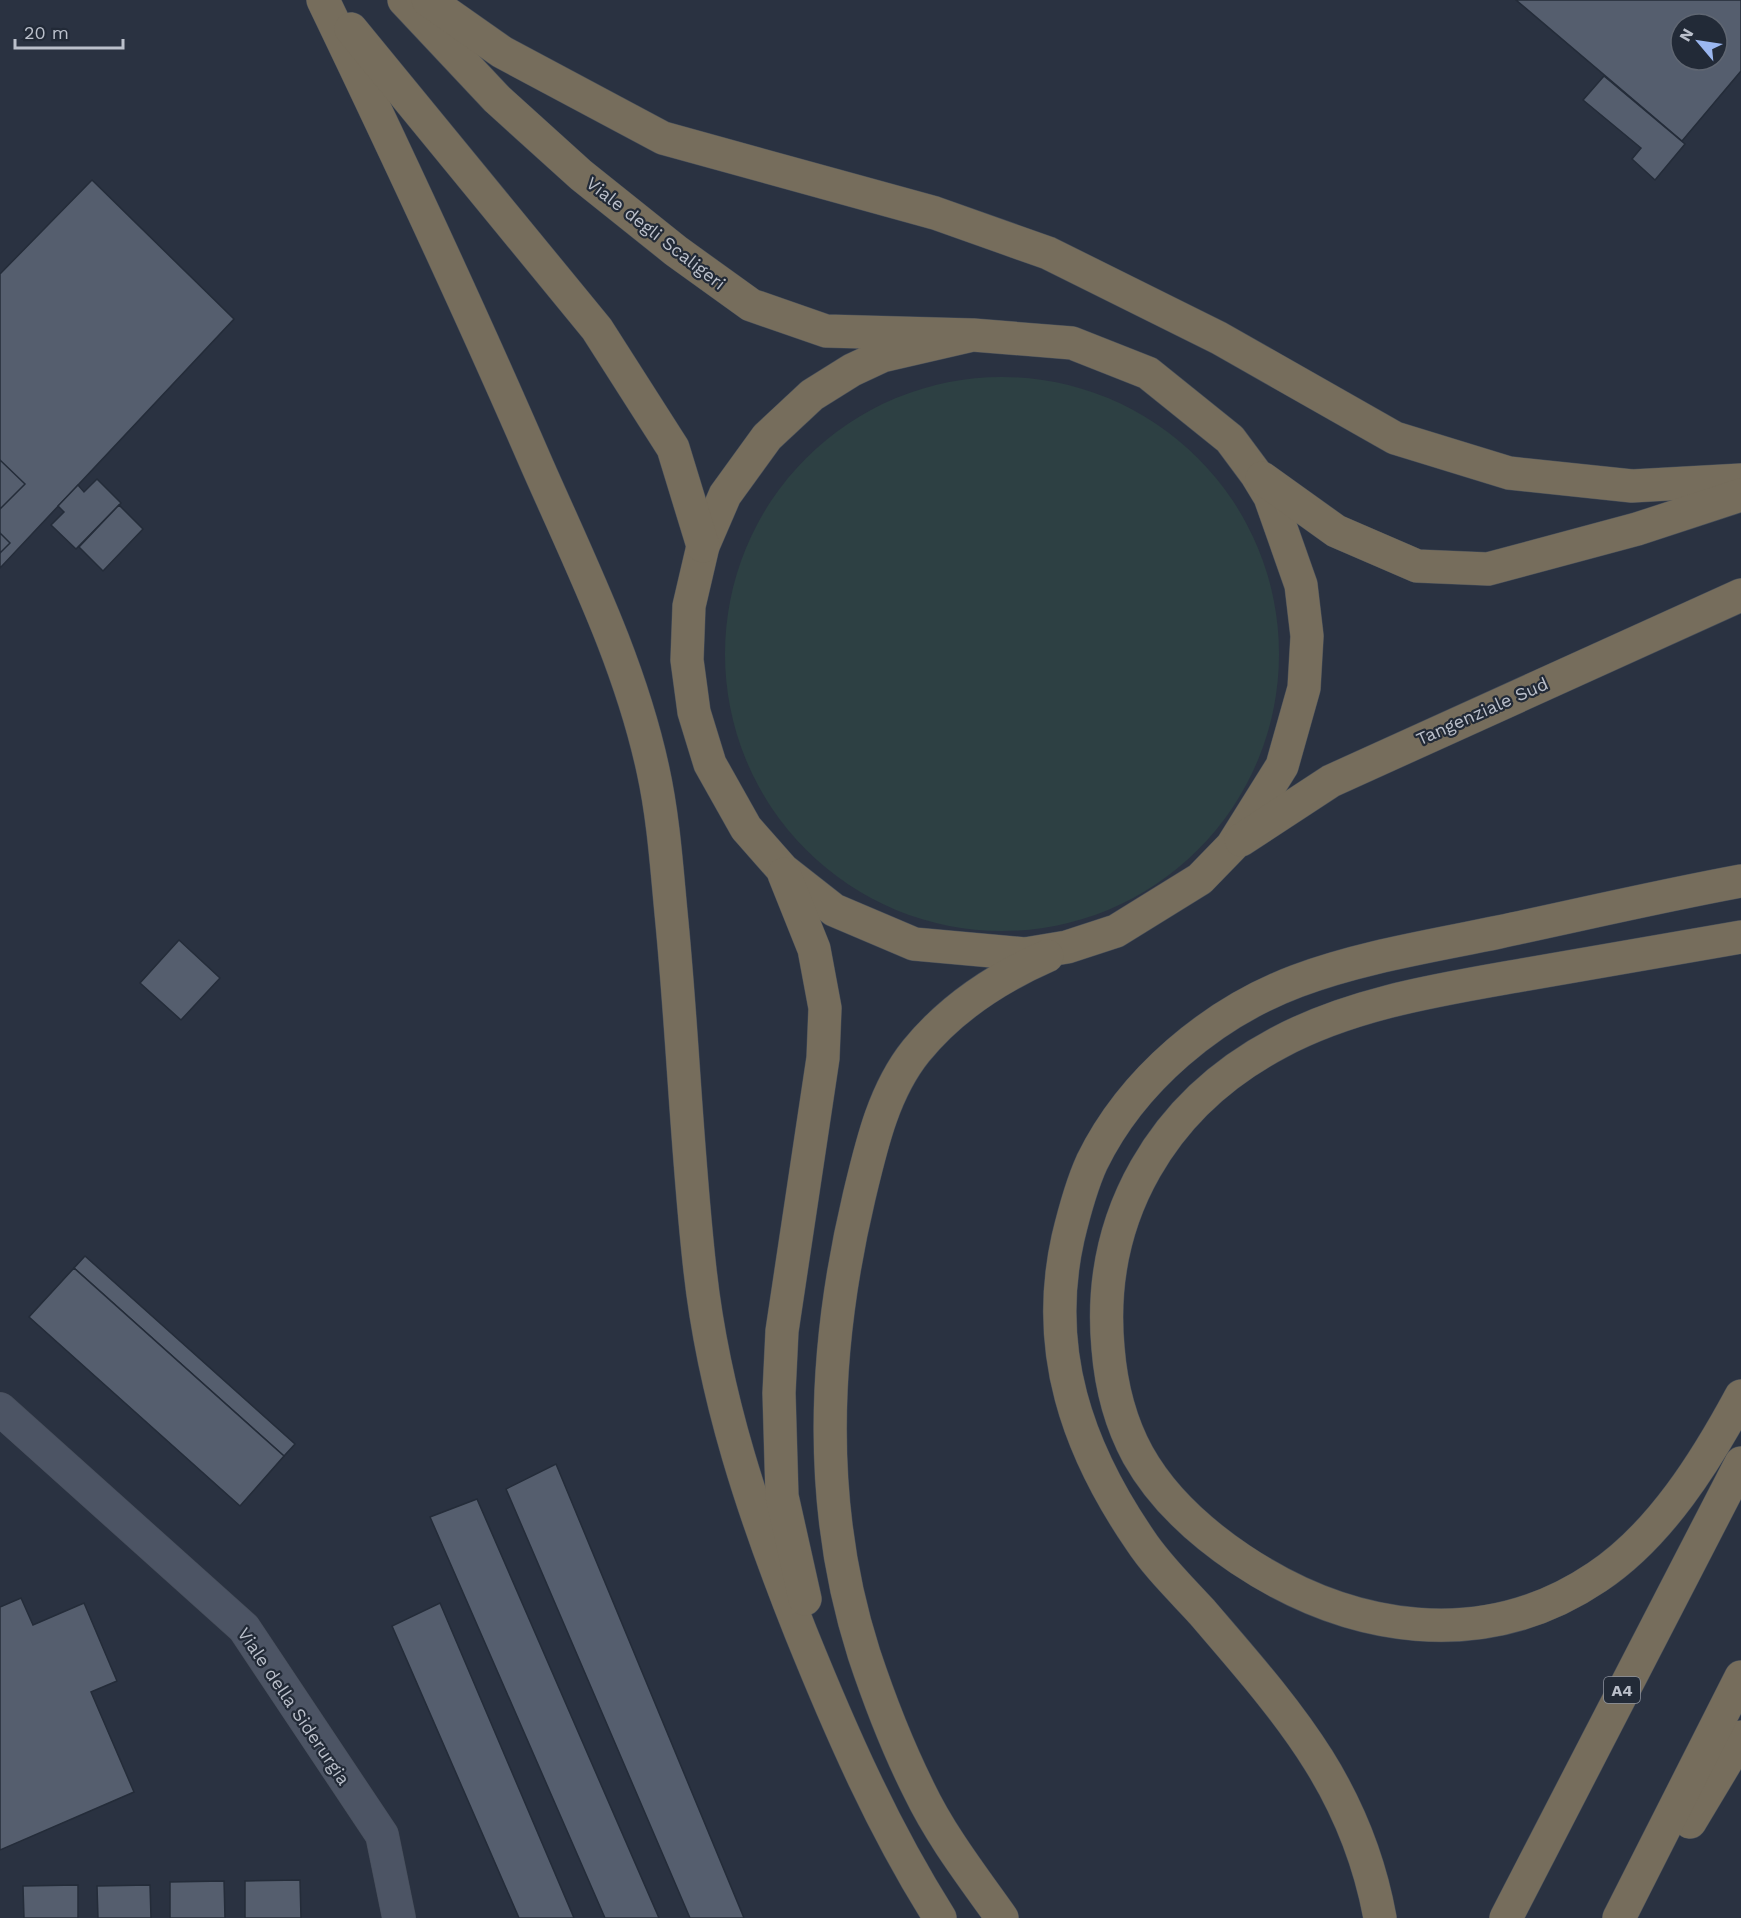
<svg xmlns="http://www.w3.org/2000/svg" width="1741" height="1918" viewBox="0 0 1741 1918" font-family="'Work Sans',sans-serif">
<rect width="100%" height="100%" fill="#2a3241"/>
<circle fill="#2d4043" cx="1002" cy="654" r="277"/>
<g fill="#555e6e" stroke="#242c39" stroke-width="1.5" fill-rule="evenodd">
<path d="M1516,0H1741V71L1682,141ZM1681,24H1717V60H1681Z"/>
<path d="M1604,76L1685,144L1655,180L1632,159L1641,148L1583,100Z"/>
<path d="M92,180L234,319L0,568V274Z"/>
<path d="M0,460L25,484L0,509Z"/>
<path d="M97,479L121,503L76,549L51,525L64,512L58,506L78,485L84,492Z"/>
<path d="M119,505L143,529L103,571L79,547Z"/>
<path d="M0,533L10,543L0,553Z"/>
<path d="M179,940L220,978L181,1020L140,983Z"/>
<path d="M85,1256L295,1444L284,1456L74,1268Z"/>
<path d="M74,1268L284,1456L240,1506L29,1317Z"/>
<path d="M556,1464L744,1918H690L506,1489Z"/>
<path d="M477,1499L659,1918H605L430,1517Z"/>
<path d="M21,1598L33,1625L84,1603L117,1681L91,1692L134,1792L0,1850V1607Z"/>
<path d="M440,1603L574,1918H519L392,1626Z"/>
<path d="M300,1880L301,1918H245V1881Z"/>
<path d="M224,1881L225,1918H170V1882Z"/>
<path d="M78,1885V1918H24L23,1886Z"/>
<path d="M150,1885L151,1918H98L97,1886Z"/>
</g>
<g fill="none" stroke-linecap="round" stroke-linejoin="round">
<defs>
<path id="secondary" d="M0,1409L244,1628L382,1835L399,1918"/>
<g id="highway">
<path d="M323,0C397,154 469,308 537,465C581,565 630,663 653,770C664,820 667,873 672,923C683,1038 687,1155 700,1270C714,1397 754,1515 801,1633C841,1732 883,1828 940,1918"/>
<path d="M404,0L497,99L581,175L676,251L751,305L826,331L973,335L1072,343L1148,373L1230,439L1256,474L1270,497L1301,585L1307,636L1304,688L1282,766L1232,846L1200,879L1116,931L1067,947L1025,954L914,944L834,910L783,870L746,828L710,764L694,712L687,660L689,606L703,546L725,495L767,437L812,395L852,370L882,356L973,335"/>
<path d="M428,0L502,52L663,138L935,213L1048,253L1219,338L1395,438L1509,473L1632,486L1741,480"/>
<path d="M351,29L597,329L673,448L703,546"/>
<path d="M1262,478L1336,531L1417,566L1488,569L1637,529L1741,495"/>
<path d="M1241,840L1331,781L1741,595"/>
<path d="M784,874L814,949L825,1008L823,1058L782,1331L779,1393L782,1496L805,1599"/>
<path d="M1741,937C1670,949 1599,962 1528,974C1444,989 1354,1002 1278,1043C1163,1104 1096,1216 1108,1348C1111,1386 1120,1422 1138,1455C1162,1498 1200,1532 1240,1559C1349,1632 1483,1654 1597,1577C1660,1535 1706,1461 1741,1396"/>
<path d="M1690,1822L1741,1737"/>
<path d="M1002,1918C973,1877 941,1836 919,1790C898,1748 879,1699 864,1654C816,1504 823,1349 859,1197C871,1147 883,1092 916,1051C951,1008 997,978 1047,956"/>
<path d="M1380,1918C1356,1786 1286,1710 1202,1612C1181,1589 1157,1566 1140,1540C1077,1448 1043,1350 1068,1238C1074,1213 1081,1186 1092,1162C1132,1080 1212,1013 1297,981C1361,957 1432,946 1499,932C1579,915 1660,896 1741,881"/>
<path d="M1506,1918L1741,1463"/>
<path d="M1619,1918L1741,1677"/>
</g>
</defs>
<use href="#secondary" stroke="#474e5a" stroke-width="34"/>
<use href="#highway" stroke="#454d59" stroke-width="34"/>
<use href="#secondary" stroke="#4c5464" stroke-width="33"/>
<use href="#highway" stroke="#766d5c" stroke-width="33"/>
</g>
<g text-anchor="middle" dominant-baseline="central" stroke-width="4.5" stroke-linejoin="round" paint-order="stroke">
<rect fill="#222a37" stroke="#8d939f" stroke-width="1.5" x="1604" y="1677" width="36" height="26" rx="4.5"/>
<g font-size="16" font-weight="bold" fill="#bbc0cb">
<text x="1622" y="1690">A4</text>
</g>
<g font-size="18" fill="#bbc0cb" stroke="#222a37">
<text transform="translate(656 233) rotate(38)">Viale degli Scaligeri</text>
<text transform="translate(1482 711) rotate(-24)">Tangenziale Sud</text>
<text transform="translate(294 1706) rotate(56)">Viale della Siderurgia</text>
</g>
</g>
<g transform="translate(1699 42) rotate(299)"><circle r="28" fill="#222a37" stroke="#5f6672" stroke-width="1.5"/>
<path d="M0-4.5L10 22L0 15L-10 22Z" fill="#9bb7f0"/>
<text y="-9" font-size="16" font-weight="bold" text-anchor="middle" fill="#bbc0cb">N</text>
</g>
<path d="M15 39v9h108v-9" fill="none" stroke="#bbc0cb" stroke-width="3"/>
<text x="24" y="39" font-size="18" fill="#bbc0cb" stroke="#222a37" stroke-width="4.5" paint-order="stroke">20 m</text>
</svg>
